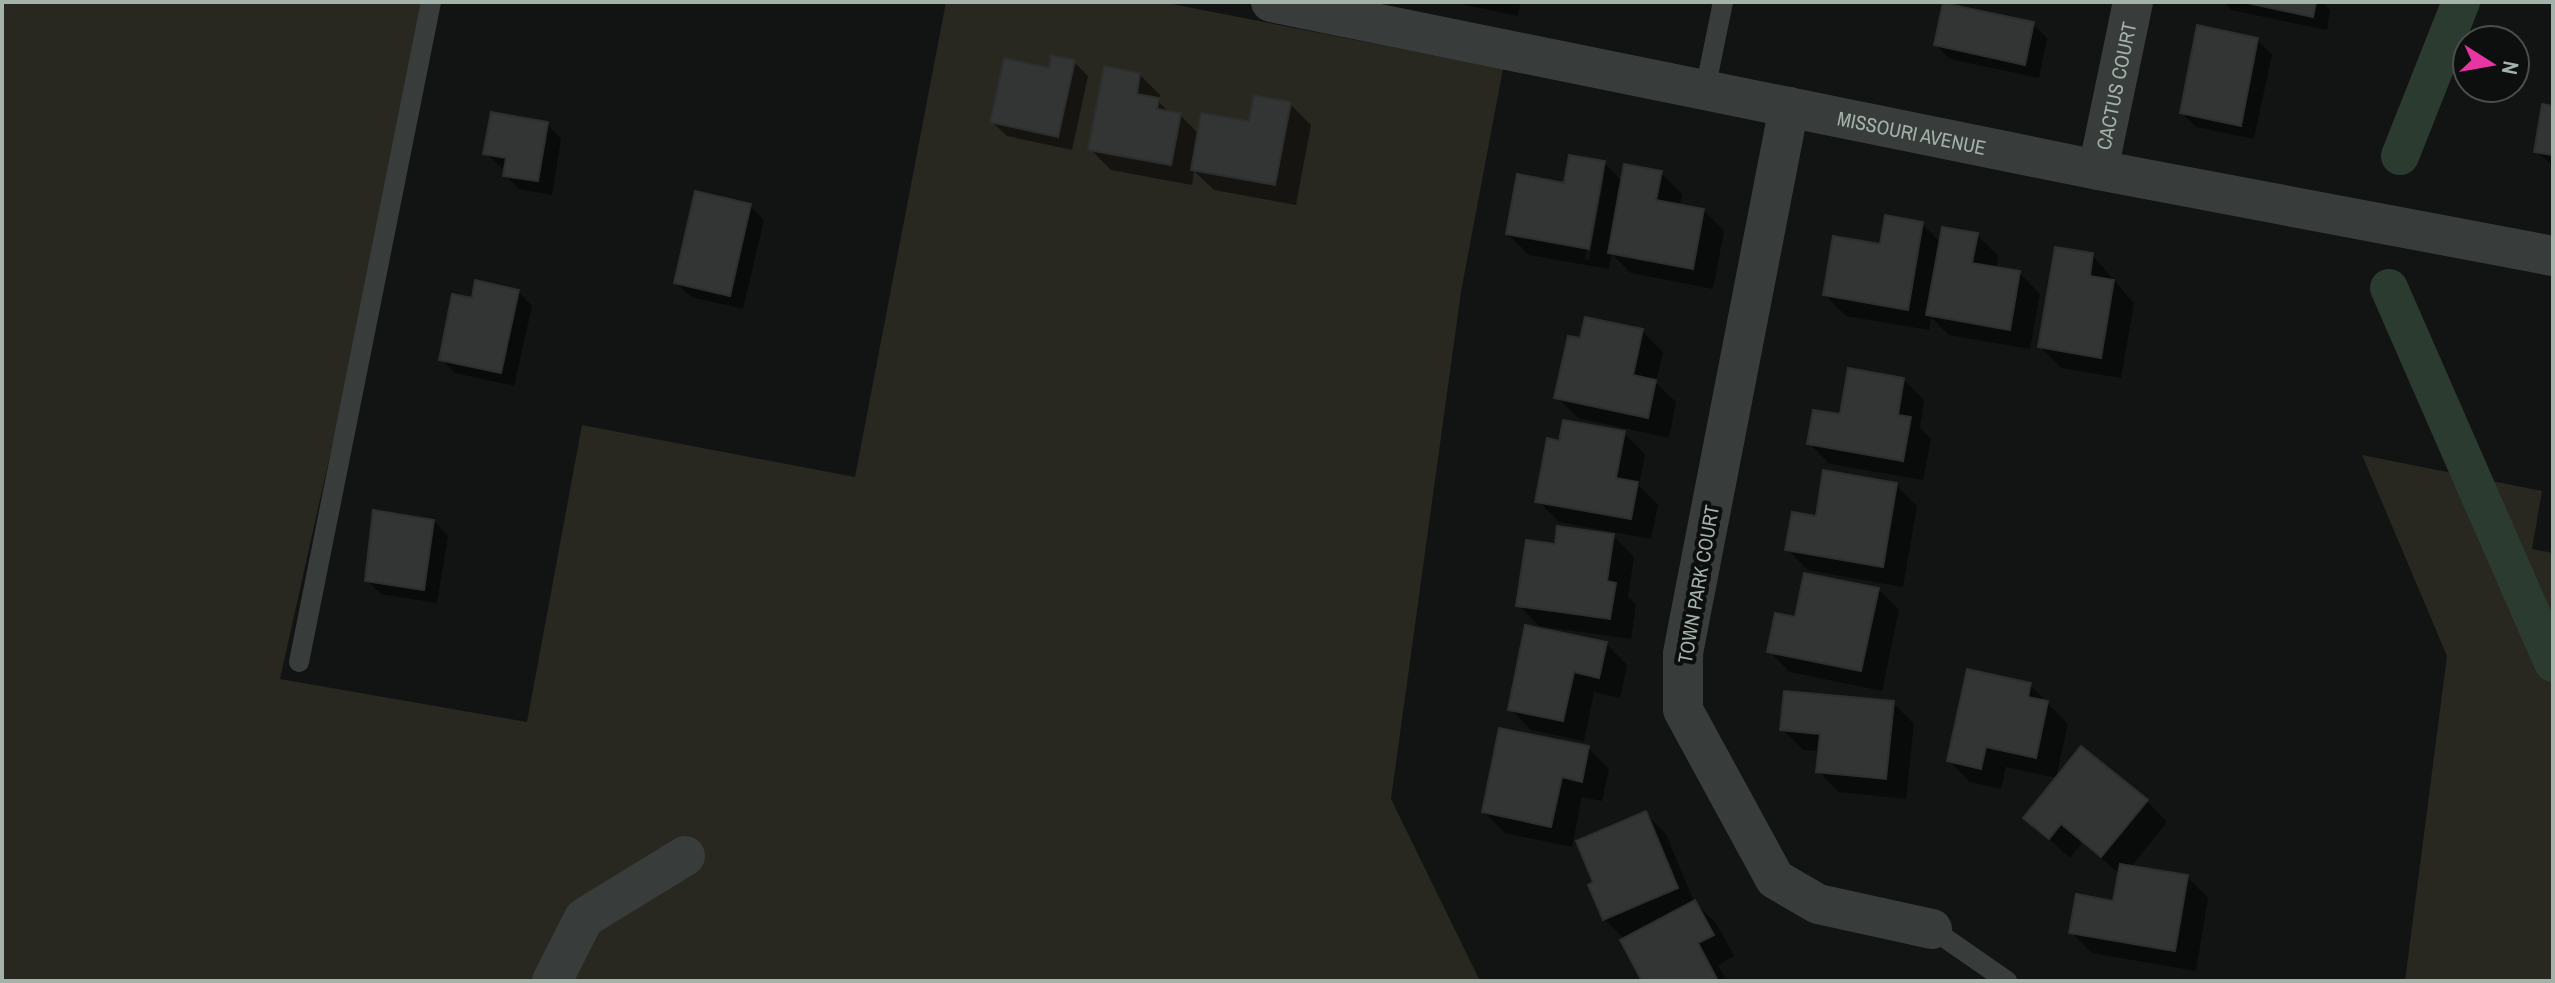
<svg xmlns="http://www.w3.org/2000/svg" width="2555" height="983" viewBox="0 0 2555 983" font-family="'Archivo Narrow',sans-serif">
<rect width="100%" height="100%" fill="#121313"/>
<g fill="#282720">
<path d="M2,2H431L280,679L527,722L582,425L855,477L946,2H1162L1503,69L1461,292L1391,799L1480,981H2Z"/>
<path d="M2362,455L2542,491L2532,549L2553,553V981H2405L2447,656Z"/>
</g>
<g fill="#0007" fill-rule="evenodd">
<path d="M1451,2H1521L1518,16Z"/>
<path d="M2224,2H2322L2330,10L2327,30L2231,10Z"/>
<path d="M2033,24L2047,38L2039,78L1950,59L1936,45Z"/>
<path d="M2257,40L2272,54L2254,139L2196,127L2182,113Z"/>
<path d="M1074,62L1088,76L1072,150L1007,136L992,122L1050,70Z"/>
<path d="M1139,74L1160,95L1159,102L1170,113L1180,115L1199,134L1250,124L1290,104L1311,125L1296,205L1214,190L1194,171L1192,185L1111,170L1090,149Z"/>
<path d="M2553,108V166L2536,151Z"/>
<path d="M547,124L561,139L552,195L519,189L505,175L506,169L500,167L486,153Z"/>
<path d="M1604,163L1623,182L1661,173L1682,194L1680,206L1703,210L1724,231L1713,289L1631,273L1612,254L1609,269L1529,255L1508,234L1565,185ZM1600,177H1604L1589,260L1585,259Z"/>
<path d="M750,206L764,220L743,309L691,297L677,283Z"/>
<path d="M1922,224L1941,243L1977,235L1998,256L1996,269L2019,273L2040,294L2030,349L1949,335L1931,317L1929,330L1846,316L1825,295L1881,247Z"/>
<path d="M2092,255L2134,303L2121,378L2061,368L2040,347Z"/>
<path d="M518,292L532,306L514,386L455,373L441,359L473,300Z"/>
<path d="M1642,331L1663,352L1656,383L1676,402L1669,438L1578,418L1557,397L1582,340Z"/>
<path d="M1903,379L1924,400L1920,428L1931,439L1923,480L1830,464L1809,443L1842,417Z"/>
<path d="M1624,433L1645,454L1639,486L1658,505L1651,539L1559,522L1538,501L1561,443Z"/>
<path d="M1896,485L1917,506L1903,587L1808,570L1788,550L1817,518Z"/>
<path d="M434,521L448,536L437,603L381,594L367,580Z"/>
<path d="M1613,536L1634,557L1628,597L1636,605L1631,639L1539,626L1518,605L1557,546Z"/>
<path d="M1878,589L1899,610L1882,691L1790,672L1769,651L1797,620Z"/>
<path d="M1606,644L1627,665L1620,698L1594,692L1584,741L1531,730L1510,709Z"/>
<path d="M2030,685L2068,724L2056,778L2006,767L2001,789L1970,782L1949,761Z"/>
<path d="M1893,703L1914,724L1906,799L1839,792L1818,771L1820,751L1803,750L1782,729Z"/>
<path d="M1588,748L1609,769L1602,801L1582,797L1572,847L1505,833L1484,812Z"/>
<path d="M2147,801L2167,822L2131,867L2187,877L2208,898L2196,971L2092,953L2071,932L2115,903L2120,874L2082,843L2070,858L2026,818Z"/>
<path d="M1645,813L1666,834L1694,902L1716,923L1734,956L1718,965L1726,981H1645L1625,940L1604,919Z"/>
</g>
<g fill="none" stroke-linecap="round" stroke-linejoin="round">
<g stroke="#2c3b2f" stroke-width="38">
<path d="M2400,156L2461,2"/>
<path d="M2389,288L2553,663"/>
</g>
</g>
<g fill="#323533" stroke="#2c2f2e" stroke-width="2">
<path d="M2243,2H2316L2313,17Z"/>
<path d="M1943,3L2034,22L2025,65L1934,45Z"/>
<path d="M2197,25L2258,38L2241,126L2180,113Z"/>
<path d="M1051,55L1075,60L1058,137L990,122L1004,58L1049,68Z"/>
<path d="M1104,66L1140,73L1137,94L1159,98L1157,109L1181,113L1171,165L1088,150Z"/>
<path d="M1254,95L1291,102L1275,185L1191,170L1201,113L1249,121Z"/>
<path d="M2542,104L2553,106V155L2534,152Z"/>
<path d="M491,112L548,122L538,181L503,176L506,158L483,154Z"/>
<path d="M1569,155L1605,161L1589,249L1506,234L1517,174L1564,183Z"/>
<path d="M1624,164L1662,171L1656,200L1704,209L1693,269L1608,253Z"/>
<path d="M695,191L751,204L730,296L674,283Z"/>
<path d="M1885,215L1923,222L1908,310L1823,295L1833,236L1880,244Z"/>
<path d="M1942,227L1978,233L1972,263L2020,271L2010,330L1926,315Z"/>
<path d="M2055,247L2093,253L2090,276L2114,280L2101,358L2038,347Z"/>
<path d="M475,280L519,290L501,373L439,360L452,294L472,298Z"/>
<path d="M1585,317L1643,329L1633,375L1656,380L1648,418L1554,398L1568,336L1580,338Z"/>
<path d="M1848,368L1904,378L1898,415L1911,417L1903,461L1807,444L1813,410L1840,414Z"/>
<path d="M1563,420L1625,431L1616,478L1638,482L1631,519L1535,502L1547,438L1559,441Z"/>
<path d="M1823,470L1897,483L1883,567L1785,550L1792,512L1816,516Z"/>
<path d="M373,510L434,520L424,590L365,581Z"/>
<path d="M1557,526L1614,534L1607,581L1616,583L1610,619L1516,606L1526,540L1555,544Z"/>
<path d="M1804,573L1879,588L1861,671L1767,652L1775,613L1795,617Z"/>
<path d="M1525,625L1607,642L1599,678L1574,672L1563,721L1508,710Z"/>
<path d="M1967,669L2031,683L2028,697L2048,701L2036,758L1986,747L1981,769L1947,761Z"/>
<path d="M1784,691L1894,701L1886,779L1816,772L1820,734L1780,730Z"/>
<path d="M1499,728L1589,746L1582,782L1562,777L1551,827L1482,812Z"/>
<path d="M2081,746L2148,800L2101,857L2061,824L2049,839L2023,818Z"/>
<path d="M1646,811L1678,888L1603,920L1588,885L1593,882L1576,841Z"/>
<path d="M2120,864L2188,875L2175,951L2069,933L2076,894L2113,901Z"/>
<path d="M1695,900L1714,935L1698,943L1718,981H1642L1620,940Z"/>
</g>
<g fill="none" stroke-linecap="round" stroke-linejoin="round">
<g stroke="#383d3b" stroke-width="20">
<path d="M1705,90L1723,2"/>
<path d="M299,662L431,2"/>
<path d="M1932,929L2007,981"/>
</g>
<g stroke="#383d3b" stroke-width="40">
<path id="s1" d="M1271,2L2098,170L2553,256"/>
<path d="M1789,107L1683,653V710L1775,879L1818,904L1932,929"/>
<path id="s2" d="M2098,170L2133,2"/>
<path d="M552,981L584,918L685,856"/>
</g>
</g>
<g text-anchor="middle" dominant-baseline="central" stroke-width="8" stroke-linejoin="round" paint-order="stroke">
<g font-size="20" fill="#a4b3aa" stroke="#0d0e0e">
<text stroke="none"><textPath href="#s2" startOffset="86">CACTUS COURT</textPath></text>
<text stroke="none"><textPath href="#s1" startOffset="654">MISSOURI AVENUE</textPath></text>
<text transform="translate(1698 584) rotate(-80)">TOWN PARK COURT</text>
</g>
</g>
<rect width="2555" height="983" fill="none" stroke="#a4b3aa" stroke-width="8"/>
<g transform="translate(2491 64) rotate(101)"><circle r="38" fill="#0d0e0e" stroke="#49504c" stroke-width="2"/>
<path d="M0-6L14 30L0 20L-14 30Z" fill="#e835a4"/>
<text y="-12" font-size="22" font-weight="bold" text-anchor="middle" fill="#a4b3aa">N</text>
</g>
</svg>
